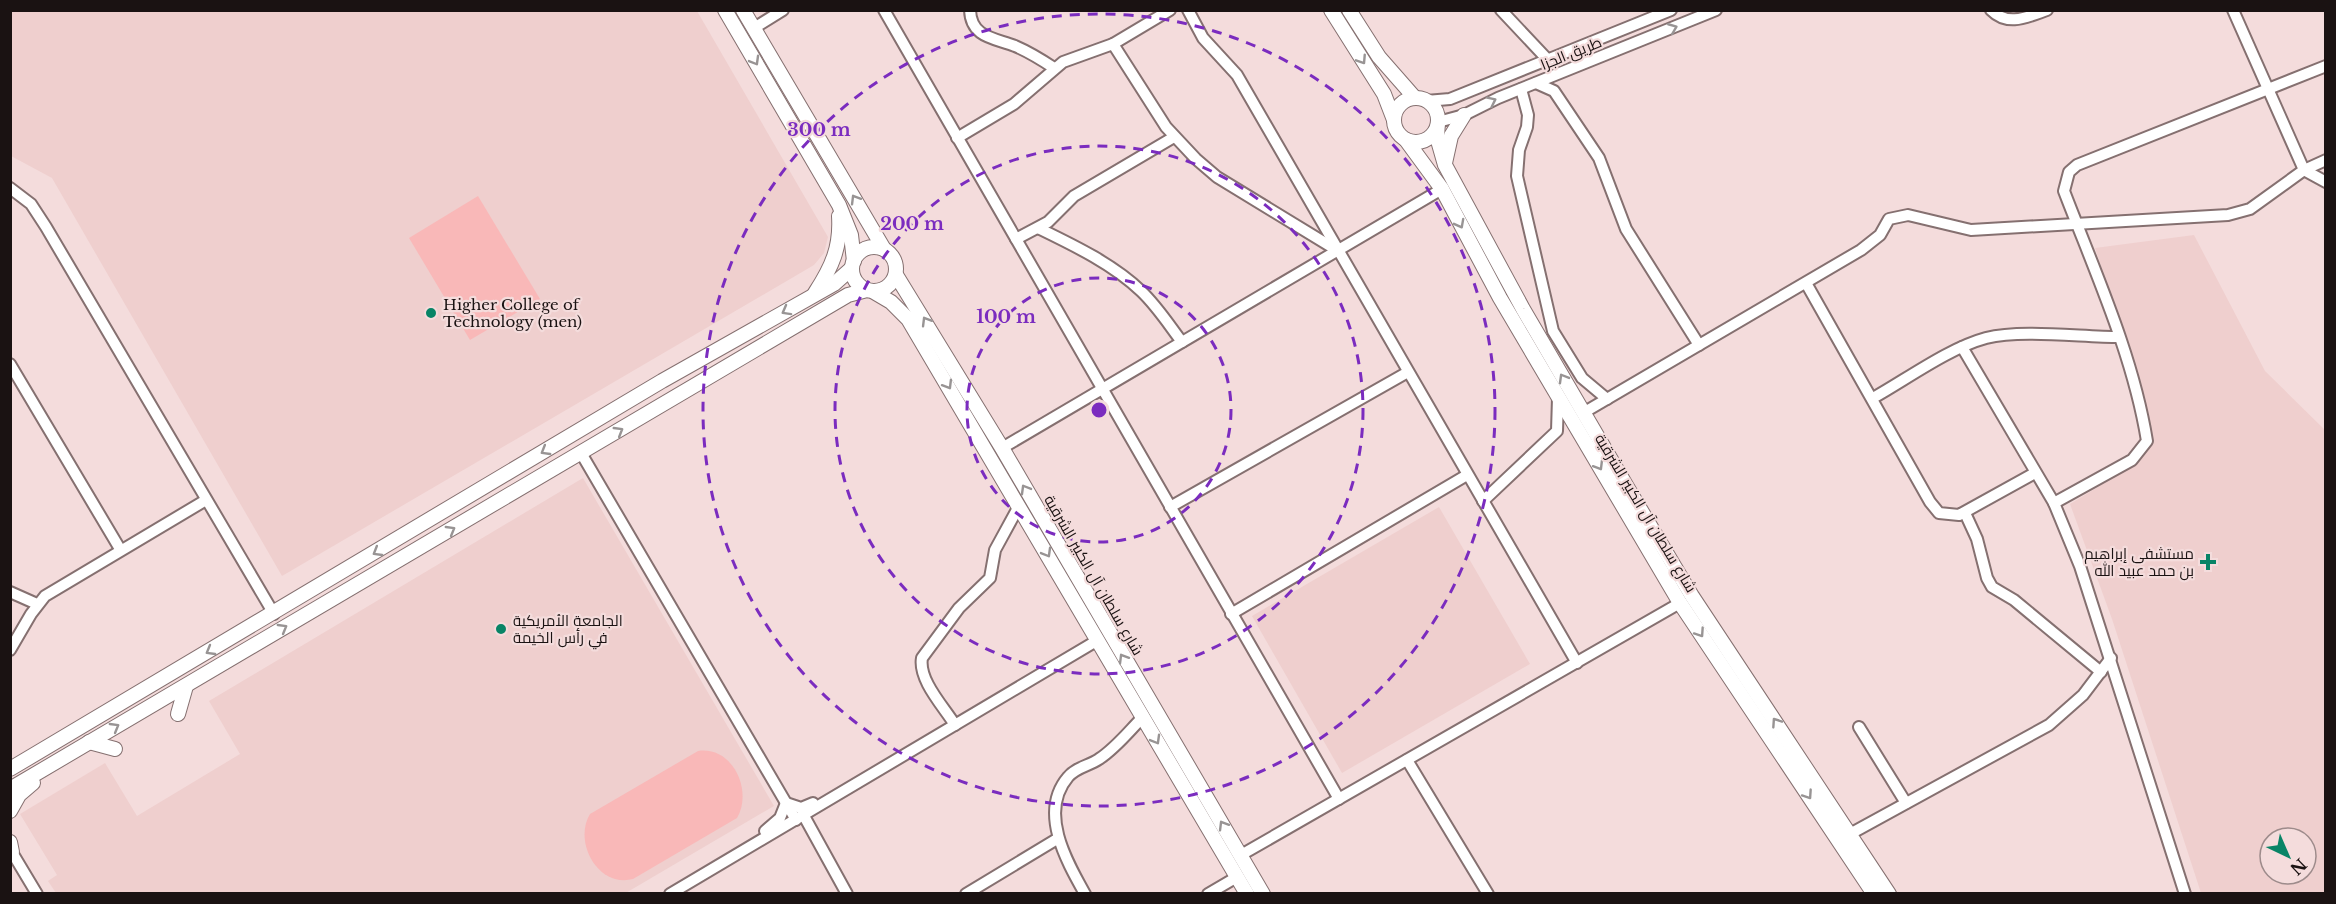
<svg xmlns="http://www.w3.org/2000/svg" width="2336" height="904" viewBox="0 0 2336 904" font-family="'Libre Baskerville',Cairo,serif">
<rect width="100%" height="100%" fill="#f4dcdc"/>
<g fill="#efcfce" fill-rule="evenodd">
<path d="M10,11H697L828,237L824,253L814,265L282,576L52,178L11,156Z"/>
<path d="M2194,235L2265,371L2325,430V893H2201L2112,619L2070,504L2121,473L2152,445L2149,414L2095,248ZM2270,838H2306V874H2270Z"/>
<path d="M583,478L774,806L624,894L56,893L48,881L57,875L20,814L105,763L137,816L240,754L209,701Z"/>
<path d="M1439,507L1530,664L1342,773L1252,616Z"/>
</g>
<g fill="#f9b8b8">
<path d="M478,196L540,299L470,340L409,238Z"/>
<path d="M698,751C733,746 753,791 737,818L633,879C598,888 573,842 590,814Z"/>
</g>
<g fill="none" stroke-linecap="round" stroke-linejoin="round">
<defs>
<g id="minor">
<path d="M884,10L1339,799"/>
<path d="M970,10C971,38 995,38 1015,46C1029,52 1042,60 1054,68"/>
<path d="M1188,10L1203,38L1237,75L1577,663"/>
<path d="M1501,10L1548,60"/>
<path d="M1991,10C2008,27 2027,17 2047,10"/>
<path d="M2233,10L2304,170L2326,182"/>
<path d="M754,28L783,10"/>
<path d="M1113,44L1166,127L1196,159L1217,177L1335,249"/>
<path d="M1536,83L1554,91L1599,158L1626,229L1699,345"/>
<path d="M1521,89L1528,115L1527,127L1519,150L1517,176L1553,331L1582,378L1607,399"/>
<path d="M1426,101L1450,99L1671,10"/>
<path d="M1438,122L1464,115L1498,98L1716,10"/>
<path d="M957,138L1014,104L1063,62L1113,44L1170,10"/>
<path d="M10,188L31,204L46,227L274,614"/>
<path d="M1038,228C1073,245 1113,264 1141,291C1157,306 1169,325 1182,342"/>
<path d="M1016,239L1048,222L1074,196L1174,137"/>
<path d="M1806,283L1930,502L1939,513L1959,515L2035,473"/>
<path d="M1962,347L2054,503L2080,566L2185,894"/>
<path d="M10,364L120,549"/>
<path d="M1873,398C1907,379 1949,348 1986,338C2022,329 2080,337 2119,337"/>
<path d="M1583,413L1861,250L1880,235L1889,219L1908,215L1971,230L2228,215L2250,209L2304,170L2326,160"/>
<path d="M1002,448L1442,189"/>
<path d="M581,453L796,820"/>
<path d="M1483,501L1557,431L1558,398"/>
<path d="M2054,503L2132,460L2147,441C2133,355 2095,272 2064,191L2069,172L2077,165L2326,66"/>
<path d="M1170,507L1408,372"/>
<path d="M1965,513L1977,539L1987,578L1992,587L2014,600L2101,672"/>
<path d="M10,592L37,604"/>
<path d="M1231,614L1467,475"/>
<path d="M10,650L31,614L45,596L206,500"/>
<path d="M955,725C944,707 918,680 922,658L959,608L990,578L995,550L1019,506"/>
<path d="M1859,727L1906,803"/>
<path d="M1407,760L1488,894"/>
<path d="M804,816L847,894"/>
<path d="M765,831L780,818L786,803L801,808L813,803"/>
<path d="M1850,834L2049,725L2083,695L2111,658"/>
<path d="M10,849L37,894"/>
<path d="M1241,855L1680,603"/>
<path d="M670,894L1098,640"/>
<path d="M966,894L1057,839"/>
<path d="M1085,894C1067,862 1038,812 1068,777C1076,767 1089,766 1099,759C1116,748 1129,731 1143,717"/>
<path d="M1208,894L1237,877"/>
</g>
<g id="major">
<path d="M725,10L839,205L851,235L854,261"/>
<path d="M743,10L884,249"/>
<path d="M1331,10L1384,94L1394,120"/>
<path d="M1349,10L1379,57L1415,98"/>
<circle cx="1416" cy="120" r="22"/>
<path d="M1438,122L1437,137L1445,165L1523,309L1627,487L1692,596L1889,894"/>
<path d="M1406,140L1442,189L1500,298L1680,603L1874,894"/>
<path d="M1445,163L1451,136L1464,115"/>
<circle cx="874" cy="269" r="22"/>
<path d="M896,275L1002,448L1263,894"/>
<path d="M874,292L891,302L908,319L1247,894"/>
<path d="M815,293C832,267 841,247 839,216"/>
<path d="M178,714L186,686"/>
<path d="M89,742L115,749"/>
<path d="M10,769L662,381L834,284L852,268"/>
<path d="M10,789L848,295L867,290"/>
<path d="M10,811L19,795L33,783"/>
<path d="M10,842L12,852"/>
</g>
</defs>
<use href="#minor" stroke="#857070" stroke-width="14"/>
<use href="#major" stroke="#857070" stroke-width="16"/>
<use href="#minor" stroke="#fff" stroke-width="10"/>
<use href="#major" stroke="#fff" stroke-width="14"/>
</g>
<defs><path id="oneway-chevron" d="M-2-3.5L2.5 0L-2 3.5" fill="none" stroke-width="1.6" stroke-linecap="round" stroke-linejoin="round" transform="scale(1.5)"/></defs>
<g stroke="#989494">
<use href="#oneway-chevron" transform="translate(1673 28) rotate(-22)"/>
<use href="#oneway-chevron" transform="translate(1362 60) rotate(57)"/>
<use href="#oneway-chevron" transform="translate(755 61) rotate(60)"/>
<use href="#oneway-chevron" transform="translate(1492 101) rotate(-26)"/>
<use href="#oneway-chevron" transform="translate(855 199) rotate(-121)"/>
<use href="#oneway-chevron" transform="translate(1460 224) rotate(62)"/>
<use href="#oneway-chevron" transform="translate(786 311) rotate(151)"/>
<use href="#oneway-chevron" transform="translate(926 321) rotate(-121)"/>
<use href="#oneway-chevron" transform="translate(1563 378) rotate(-120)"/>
<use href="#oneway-chevron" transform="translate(948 385) rotate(59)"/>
<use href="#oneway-chevron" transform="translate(619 431) rotate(-31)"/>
<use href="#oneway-chevron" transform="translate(545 451) rotate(149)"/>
<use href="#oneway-chevron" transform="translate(1599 466) rotate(59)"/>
<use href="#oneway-chevron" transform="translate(1025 489) rotate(-120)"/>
<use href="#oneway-chevron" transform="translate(451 530) rotate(-30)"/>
<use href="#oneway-chevron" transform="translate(377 552) rotate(149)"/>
<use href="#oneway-chevron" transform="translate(1047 553) rotate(60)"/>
<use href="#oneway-chevron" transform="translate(283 628) rotate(-30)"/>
<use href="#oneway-chevron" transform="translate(1700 633) rotate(56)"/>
<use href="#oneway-chevron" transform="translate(210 651) rotate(150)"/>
<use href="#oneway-chevron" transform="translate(1123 658) rotate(-121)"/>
<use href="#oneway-chevron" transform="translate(1776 722) rotate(-124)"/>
<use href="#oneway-chevron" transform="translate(115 727) rotate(-30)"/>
<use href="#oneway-chevron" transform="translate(1156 740) rotate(60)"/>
<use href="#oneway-chevron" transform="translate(1808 795) rotate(56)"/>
<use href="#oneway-chevron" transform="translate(1223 825) rotate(-121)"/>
</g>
<g fill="none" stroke="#7b2cbf" stroke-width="3" stroke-dasharray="10 8">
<circle cx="1099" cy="410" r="132"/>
<circle cx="1099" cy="410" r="264"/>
<circle cx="1099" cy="410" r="396"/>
</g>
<g fill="#088466" stroke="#f4dcdc" stroke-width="2">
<circle cx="431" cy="313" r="6"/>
<path d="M2205 553h6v6h6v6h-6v6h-6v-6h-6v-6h6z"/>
<circle cx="501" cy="629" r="6"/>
</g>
<g text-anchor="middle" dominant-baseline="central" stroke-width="4.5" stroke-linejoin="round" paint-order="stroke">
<g font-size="15" fill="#1a1212" stroke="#f4dcdc">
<text transform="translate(1571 53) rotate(-22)">طريق الجزا</text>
<text transform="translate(1646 513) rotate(59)">شارع سلطان آل الكبير الشرقية</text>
<text transform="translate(1094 575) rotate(60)">شارع سلطان آل الكبير الشرقية</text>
</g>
<g font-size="15" fill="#1a1212" stroke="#f4dcdc" text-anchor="start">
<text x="443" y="304">Higher College of<tspan x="443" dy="17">Technology (men)</tspan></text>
<text x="2194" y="553" text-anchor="end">مستشفى إبراهيم<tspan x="2194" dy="17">بن حمد عبيد الله</tspan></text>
<text x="513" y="620">الجامعة الأمريكية<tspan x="513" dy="17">في رأس الخيمة</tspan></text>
</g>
</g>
<circle cx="1099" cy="410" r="9" fill="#7b2cbf" stroke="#f4dcdc" stroke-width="3"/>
<g font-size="18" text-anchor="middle" font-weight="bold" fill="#7b2cbf" stroke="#f4dcdc" stroke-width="4.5" stroke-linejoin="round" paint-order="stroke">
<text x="819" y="136">300 m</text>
<text x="912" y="230">200 m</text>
<text x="1006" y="323">100 m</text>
</g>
<rect width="2336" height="904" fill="none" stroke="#1a1212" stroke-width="24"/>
<g transform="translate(2288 856) rotate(136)"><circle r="28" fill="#f4dcdc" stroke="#9d8b8b" stroke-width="1.5"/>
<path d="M0-4.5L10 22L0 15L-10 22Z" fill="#088466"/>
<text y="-9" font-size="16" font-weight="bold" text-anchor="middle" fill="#1a1212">N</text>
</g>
</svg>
